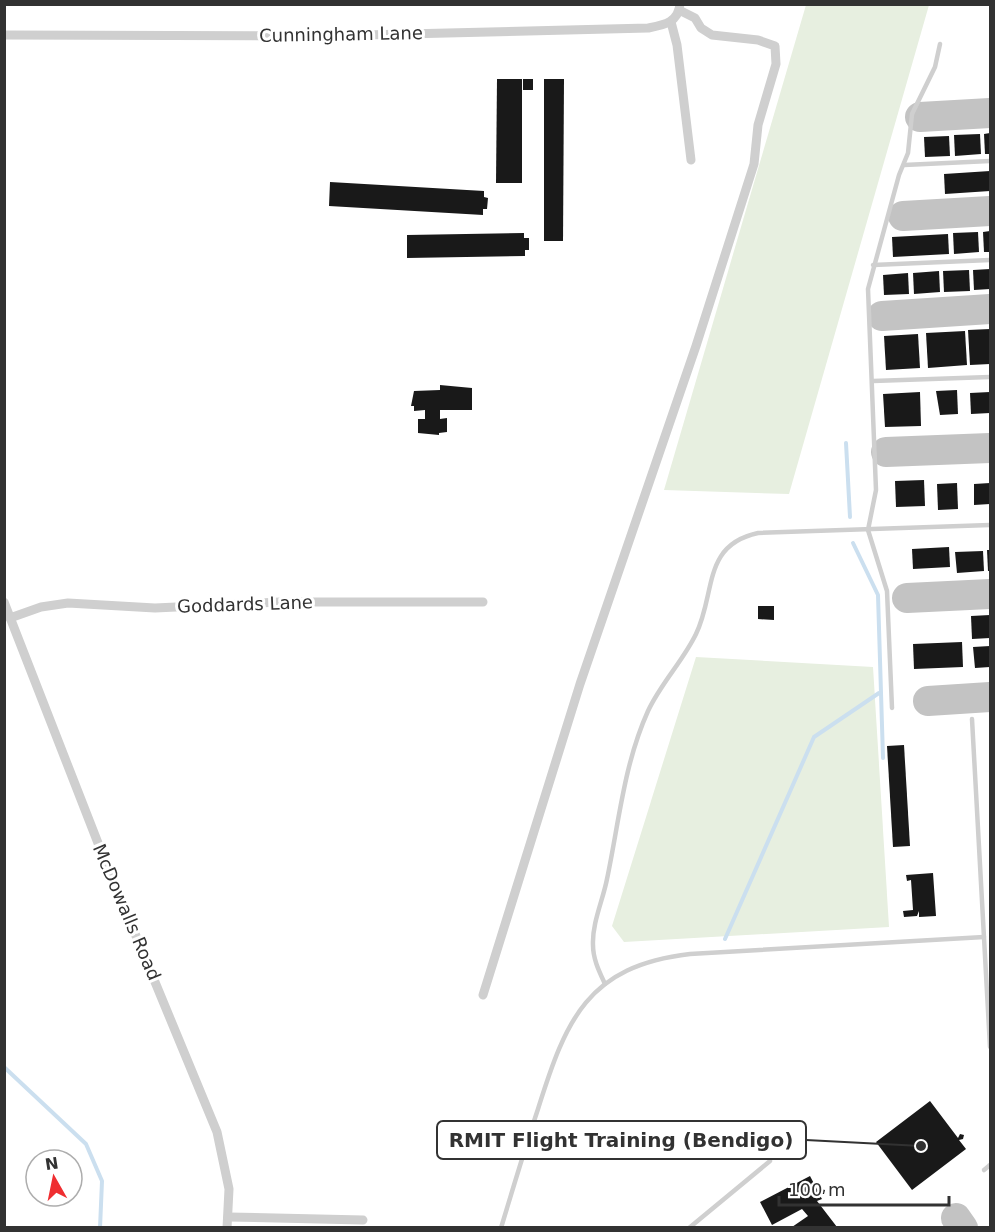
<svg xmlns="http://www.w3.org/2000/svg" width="995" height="1232" viewBox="0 0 995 1232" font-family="'DejaVu Sans',sans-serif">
<rect width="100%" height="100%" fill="#fff"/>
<g fill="#e7efe0">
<path d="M806,5H929L789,494L664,490Z"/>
<path d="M696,657L873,667L889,927L624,942L612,926Z"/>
</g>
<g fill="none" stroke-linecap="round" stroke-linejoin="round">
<g stroke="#cbdfef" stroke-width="4">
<path d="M846,443L850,517"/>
<path d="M853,543L878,595L883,758"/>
<path d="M725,939L814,737L879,693"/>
<path d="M4,1067L86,1144L102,1181L100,1228"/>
</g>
<g stroke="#c3c3c3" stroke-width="30">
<path d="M920,117L990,113"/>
<path d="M903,216L990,211"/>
<path d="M882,316L990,309"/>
<path d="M886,452L990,448"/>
<path d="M907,598L990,594"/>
<path d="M928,701L990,697"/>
<path d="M956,1218L963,1228"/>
</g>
</g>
<g fill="#191919">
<path d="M497,79H522V183H496Z"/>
<rect x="523" y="79" width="10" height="11"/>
<path d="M544,79H564L563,241H544Z"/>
<path d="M990,133V154H985L984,134Z"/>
<path d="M980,134L981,154L955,156L954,135Z"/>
<path d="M949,136L950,156L925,157L924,137Z"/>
<path d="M990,171V191L945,194L944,174Z"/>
<path d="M330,182L484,191V197L488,198L487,209H483V215L329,206Z"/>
<path d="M990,231V252H984L983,232Z"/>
<path d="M978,232L979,252L954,254L953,233Z"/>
<path d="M524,233V238H529V250H525V256L407,258V235Z"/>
<path d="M948,234L949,254L893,257L892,237Z"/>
<path d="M990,269V289L974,290L973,270Z"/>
<path d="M969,270L970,291L944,292L943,271Z"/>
<path d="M939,271L940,292L914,294L913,273Z"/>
<path d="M908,273L909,294L884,295L883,275Z"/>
<path d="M990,329V364L970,365L968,330Z"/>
<path d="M965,331L967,365L928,368L926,333Z"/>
<path d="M918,334L920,368L886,370L884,336Z"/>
<path d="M440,385L472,388V410H440V419L447,418V432L439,433V435L418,433V419H425V410L414,411V406H411L414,391L440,390Z"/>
<path d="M957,390L958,414L940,415L936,391Z"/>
<path d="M920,392L921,426L885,427L883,394Z"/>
<path d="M990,392V413L971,414L970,393Z"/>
<path d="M924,480L925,506L896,507L895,481Z"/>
<path d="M957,483L958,509L938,510L937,484Z"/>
<path d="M990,483V504L974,505V484Z"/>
<path d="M949,547L950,567L913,569L912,549Z"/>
<path d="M987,550H990V571H988Z"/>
<path d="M983,551L984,571L957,573L955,552Z"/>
<path d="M758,606H774V620L758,619Z"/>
<path d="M990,615V638L972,639L971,616Z"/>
<path d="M962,642L963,667L914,669L913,644Z"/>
<path d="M990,646V667L975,668L973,647Z"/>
<path d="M904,745L910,846L893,847L887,746Z"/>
<path d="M933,873L936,916L919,917V911L917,916L904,917L903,911L913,910L911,880L907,881L906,875Z"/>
<path d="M930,1101L958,1138L960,1134L964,1135L963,1139L959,1140L966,1149L912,1190L876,1142Z"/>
<path d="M810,1176L819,1193L821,1189L825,1190L824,1194H819L822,1199L817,1201L837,1227H792L808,1216L802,1209L772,1225L760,1202Z"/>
</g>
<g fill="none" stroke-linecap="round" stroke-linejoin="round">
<g stroke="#cfcfcf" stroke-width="4.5">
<path d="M904,165L990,161"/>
<path d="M873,265L990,260"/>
<path d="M873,381L990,377"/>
<path d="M892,708L887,591L868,530L876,490L868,289L899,175L908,153L912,114L935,67L940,44"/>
<path d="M972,719L990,1047"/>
<path d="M605,984C599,971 593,959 593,945C592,923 603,900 607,879C619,822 624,764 648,711C661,683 683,661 696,634C716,593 702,545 758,533L990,525"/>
<path d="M984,1170L990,1165"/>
<path d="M501,1228C513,1188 525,1148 538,1109C566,1020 587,966 690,954L984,937"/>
<path d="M689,1228L770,1161"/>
</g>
<g stroke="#cfcfcf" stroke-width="9">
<path d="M671,22L677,45L691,160"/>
<path d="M4,35L322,36L648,28C664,25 678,23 680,4"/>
<path d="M4,602L105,861L217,1132L229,1189L227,1228"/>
<path d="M10,618L41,607L68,603L155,608L280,602H483"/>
<path d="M483,995L580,684L696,346L754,164L758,125L776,64L775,46L758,40L712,35L701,28L695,18L679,10"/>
<path d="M228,1217L363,1220"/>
</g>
</g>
<g text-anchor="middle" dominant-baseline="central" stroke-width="6" stroke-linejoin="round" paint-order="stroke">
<g font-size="18" fill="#323232" stroke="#fff">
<text transform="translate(341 34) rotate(-1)">Cunningham Lane</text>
<text transform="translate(245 604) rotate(-2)">Goddards Lane</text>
<text transform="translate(127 912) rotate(67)">McDowalls Road</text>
</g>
</g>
<path fill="none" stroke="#323232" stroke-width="2" d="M921 1146L806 1140"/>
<circle fill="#323232" stroke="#fff" stroke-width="2" cx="921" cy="1146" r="6"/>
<rect fill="#fff" stroke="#323232" stroke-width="2" x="437" y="1121" width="369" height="38" rx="6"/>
<g font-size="20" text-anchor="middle" font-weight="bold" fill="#323232">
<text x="621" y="1147">RMIT Flight Training (Bendigo)</text>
</g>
<rect width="995" height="1232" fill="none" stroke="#323232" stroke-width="12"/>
<g transform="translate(54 1178) rotate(351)"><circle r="28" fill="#ffffff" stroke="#adadad" stroke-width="1.5"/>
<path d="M0-4.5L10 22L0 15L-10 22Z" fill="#ef2e31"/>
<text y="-9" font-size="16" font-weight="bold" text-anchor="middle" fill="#323232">N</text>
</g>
<path d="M779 1196v9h170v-9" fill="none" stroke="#323232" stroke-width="3"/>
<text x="788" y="1196" font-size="18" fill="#323232" stroke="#ffffff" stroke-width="4.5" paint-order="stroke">100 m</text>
</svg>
